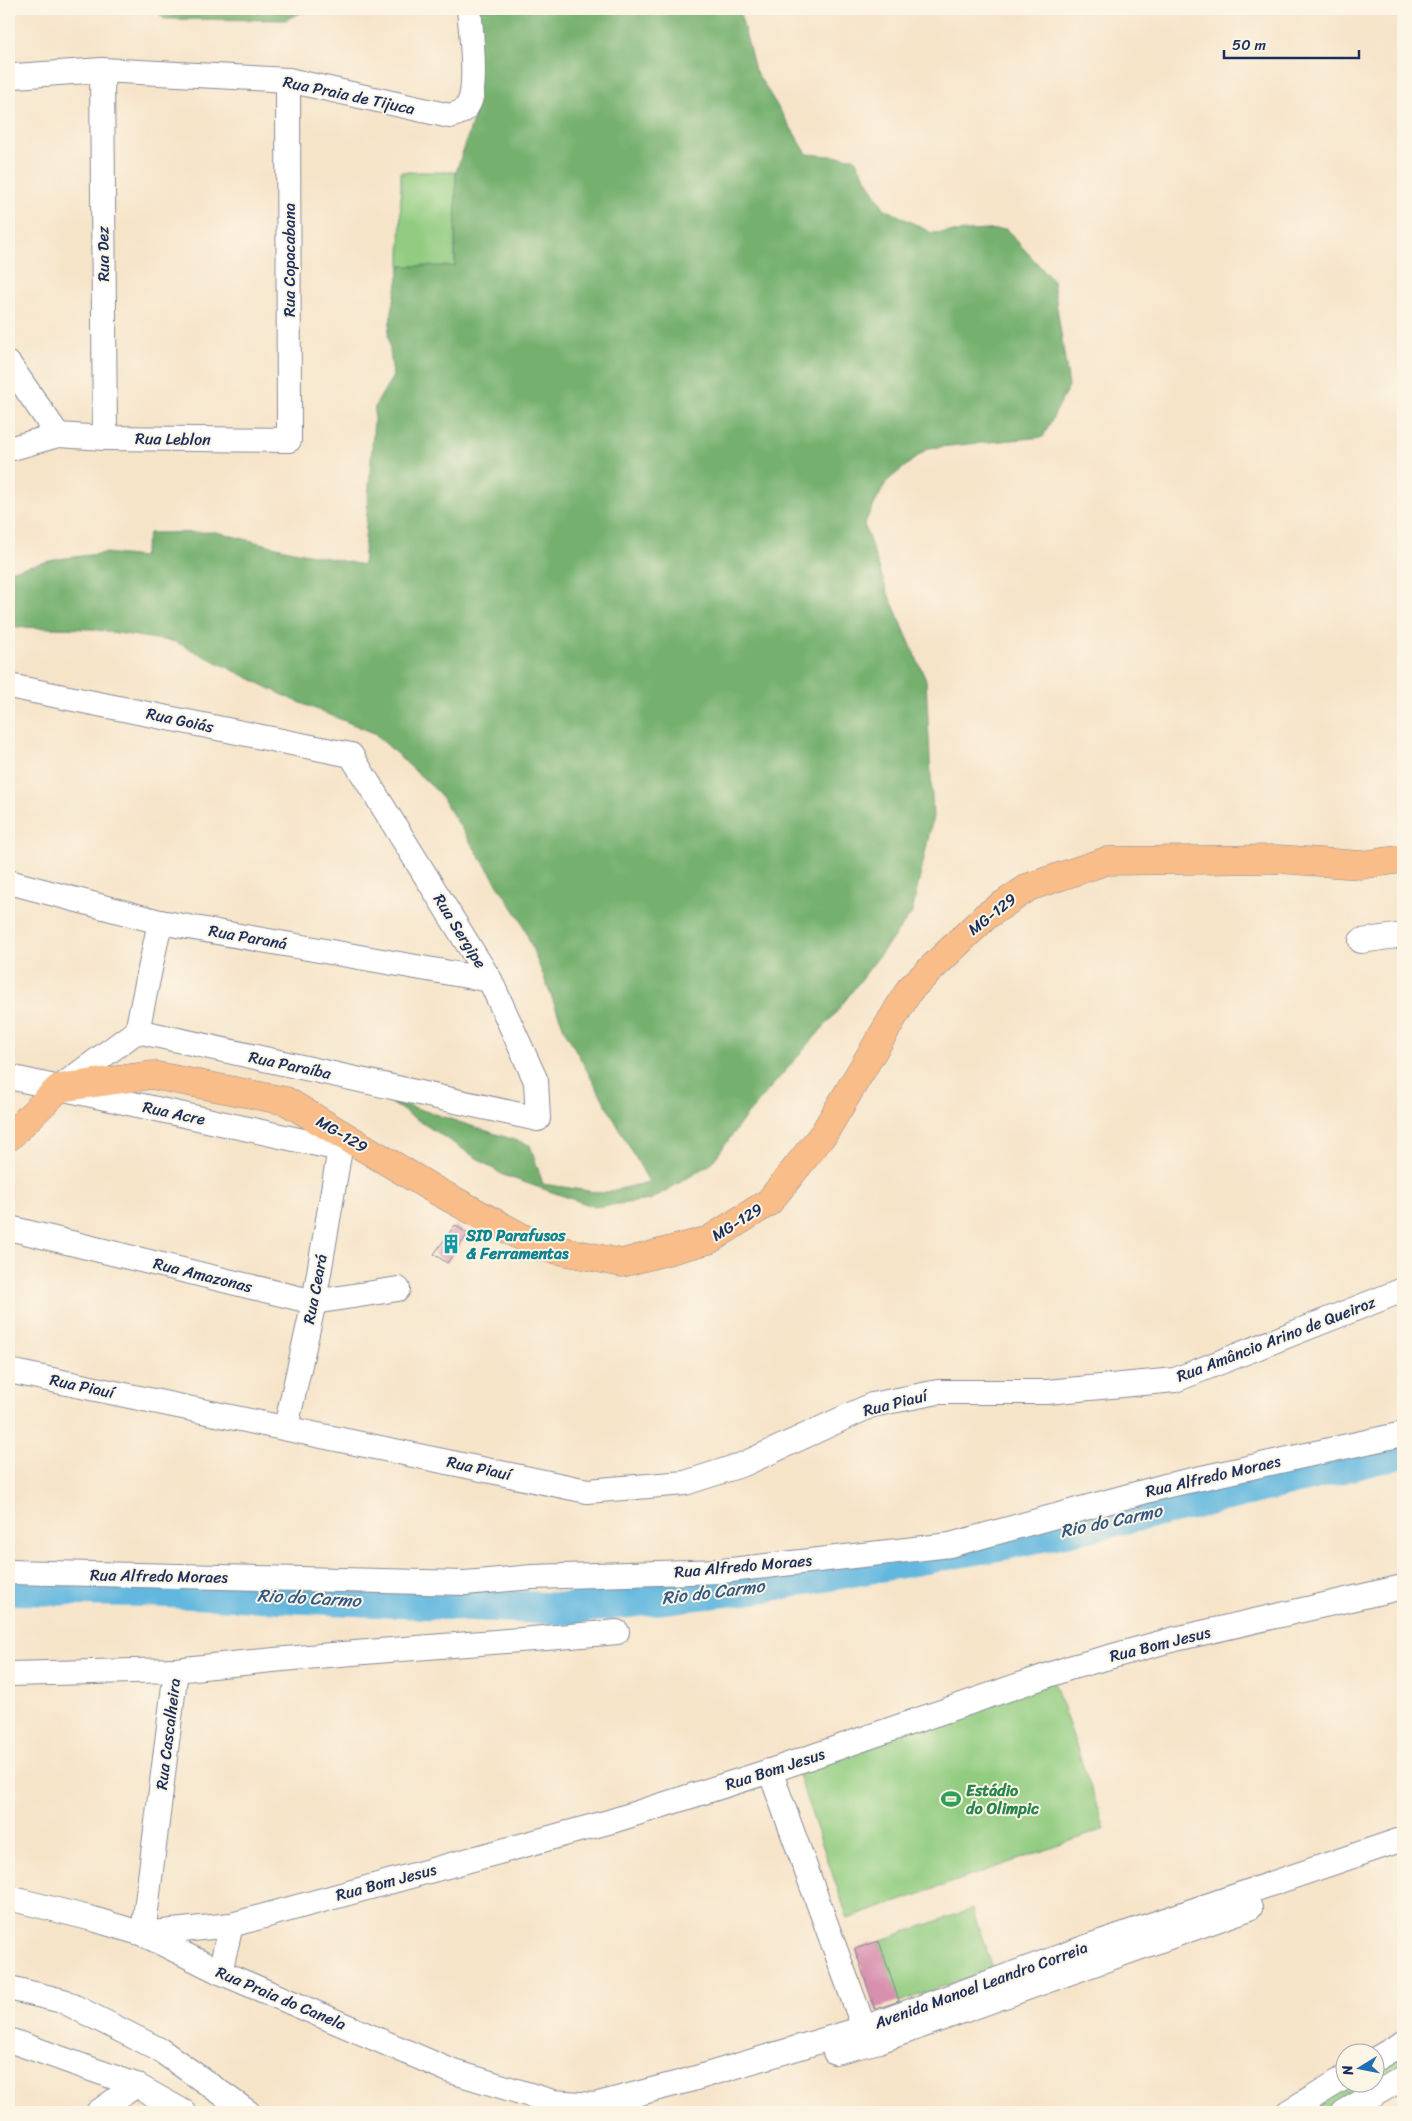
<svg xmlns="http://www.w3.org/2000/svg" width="1412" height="2121" viewBox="0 0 1412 2121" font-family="Sriracha,sans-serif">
<rect width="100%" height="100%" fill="#fcf5e5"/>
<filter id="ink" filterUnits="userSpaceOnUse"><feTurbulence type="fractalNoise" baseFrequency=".02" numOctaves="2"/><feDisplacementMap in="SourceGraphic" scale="10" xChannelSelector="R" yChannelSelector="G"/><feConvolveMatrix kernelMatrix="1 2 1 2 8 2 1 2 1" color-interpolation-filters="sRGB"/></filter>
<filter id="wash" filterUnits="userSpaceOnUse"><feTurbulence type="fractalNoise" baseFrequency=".0096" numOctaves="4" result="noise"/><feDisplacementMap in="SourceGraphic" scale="20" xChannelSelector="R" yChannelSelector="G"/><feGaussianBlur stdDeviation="1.12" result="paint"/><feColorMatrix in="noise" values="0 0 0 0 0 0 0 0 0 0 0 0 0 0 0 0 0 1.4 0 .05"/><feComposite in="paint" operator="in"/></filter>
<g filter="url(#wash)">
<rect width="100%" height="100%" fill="#f6e4c9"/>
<g fill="#91cc80" stroke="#567e6f">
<path d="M401,172H456L455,267L400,266Z"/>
<path d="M1053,1679L1105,1829L848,1919L796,1769Z"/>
<path d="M972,1909L993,1969L899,2002L879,1941Z"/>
<path d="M1403,2045V2069L1330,2112H1285L1344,2084H1374L1375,2062Z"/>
</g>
<g fill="#74b06e" stroke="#487066">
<path d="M155,9H310L285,20L164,19Z"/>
<path d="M472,9H739L755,70L807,154L854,158L884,208L932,233L1006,229L1053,281L1069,386L1043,437L928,448L887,481L864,524L887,591L926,680L933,817L912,913L834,1015L746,1116L711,1164L650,1200L595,1207L503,1175L382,1097L530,1145L543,1184L602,1193L649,1182L565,1031L522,922L438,792L374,733L291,699L176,642L91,629L9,627V572L12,570L58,559L105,553L143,557L149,533L216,532L293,551L363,565L375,406L393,376L388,334L400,266H455L456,172L478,105Z"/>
</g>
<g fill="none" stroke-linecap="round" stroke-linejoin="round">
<path stroke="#62b7df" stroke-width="32" d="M9,1589L143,1591L565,1609L761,1587L1004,1544L1196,1503L1403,1452"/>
</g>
<g id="blocks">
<g fill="#d790ae">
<path d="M455,1225L468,1234L447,1263L434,1254Z"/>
<path d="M879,1941L899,2001L875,2009L855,1949Z"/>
</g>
</g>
</g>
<g filter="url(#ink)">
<use href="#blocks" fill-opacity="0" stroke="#888a94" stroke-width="1"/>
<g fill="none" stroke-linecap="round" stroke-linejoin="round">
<defs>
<g id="minor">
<path d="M102,70L105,438"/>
<path d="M9,75L15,76L102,70L288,80L450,116C459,113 465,112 469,103C477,87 471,28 469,9"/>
<path d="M9,364L58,435"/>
<path d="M9,449L58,435L105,438L289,440L288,80"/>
<path d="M9,686L351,755L490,980L536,1081L538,1119L137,1031L59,1088"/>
<path d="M9,882L160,922L490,980"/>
<path d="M1361,941L1403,935"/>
<path d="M137,1031L160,922"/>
<path d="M9,1077L340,1149L314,1302L286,1427"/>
<path d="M9,1228L314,1302L398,1289"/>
<path d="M9,1371L587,1491L685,1483L744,1464L872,1405L938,1392H1047L1175,1380L1403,1290"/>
<path d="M9,1572L465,1583L532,1577L722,1571L950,1545L1165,1486L1403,1434"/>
<path d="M176,1670C322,1653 470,1645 617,1632"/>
<path d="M9,1674L176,1670L143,1934"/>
<path d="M770,1771L864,2028"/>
<path d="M9,1898L93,1919L143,1934L220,1972L451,2071L553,2102L594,2105L686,2081L864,2028L1092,1945L1403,1839"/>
<path d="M143,1934L231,1925L612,1821L770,1771L1069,1668L1171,1640L1403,1587"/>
<path d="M220,1972L231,1925"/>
<path d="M9,1988L63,2001L160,2050L248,2112"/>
<path d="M9,2040L136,2085L184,2112"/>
<path d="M835,2052L879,2041L1250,1908"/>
<path d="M1374,2060L1403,2043"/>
<path d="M98,2112L136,2085"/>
<path d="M1288,2112L1344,2078"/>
<path d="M1344,2112L1403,2078"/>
</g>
<path id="major" d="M9,1137L59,1088L152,1075L286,1101L433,1189L538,1246L622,1263L709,1240L769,1202L824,1133L910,989L986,916L1029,887L1106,861L1278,859L1361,865L1403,859"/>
</defs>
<use href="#minor" stroke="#888a94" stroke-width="26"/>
<use href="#major" stroke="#888a94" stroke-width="29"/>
<use href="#minor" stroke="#fff" stroke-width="24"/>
<use href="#major" stroke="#f8bd89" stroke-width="28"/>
</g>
</g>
<defs>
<symbol id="building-bare" viewBox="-9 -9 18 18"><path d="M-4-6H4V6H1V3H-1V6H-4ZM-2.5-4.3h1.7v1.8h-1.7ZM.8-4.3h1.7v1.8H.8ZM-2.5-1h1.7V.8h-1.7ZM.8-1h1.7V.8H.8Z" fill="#0f9aa8" stroke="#fcf5e5" stroke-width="2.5" paint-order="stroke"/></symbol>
<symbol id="stadium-bare" viewBox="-9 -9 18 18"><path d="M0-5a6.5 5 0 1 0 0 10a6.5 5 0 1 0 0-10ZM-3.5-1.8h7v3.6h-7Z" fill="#2e9e5b" stroke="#fcf5e5" stroke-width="2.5" paint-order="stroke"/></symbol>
</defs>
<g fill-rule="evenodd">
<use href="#building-bare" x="437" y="1230" width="28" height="28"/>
<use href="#stadium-bare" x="937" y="1785" width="28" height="28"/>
</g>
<g text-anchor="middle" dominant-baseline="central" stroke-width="4" stroke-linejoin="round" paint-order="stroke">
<g font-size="16" fill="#1b2f5e" stroke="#fcf5e5">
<text transform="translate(349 95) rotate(12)">Rua Praia de Tijuca</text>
<text transform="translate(103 254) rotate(-91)">Rua Dez</text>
<text transform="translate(289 260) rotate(-90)">Rua Copacabana</text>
<text transform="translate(173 439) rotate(1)">Rua Leblon</text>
<text transform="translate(180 720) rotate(12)">Rua Goiás</text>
<text transform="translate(992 914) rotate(-38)">MG-129</text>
<text transform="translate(460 931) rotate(58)">Rua Sergipe</text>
<text transform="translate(248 937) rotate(10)">Rua Paraná</text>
<text transform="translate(290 1065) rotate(12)">Rua Paraíba</text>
<text transform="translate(174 1113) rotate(12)">Rua Acre</text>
<text transform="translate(342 1134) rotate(31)">MG-129</text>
<text transform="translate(737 1222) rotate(-32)">MG-129</text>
<text transform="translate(203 1275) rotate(14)">Rua Amazonas</text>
<text transform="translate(315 1289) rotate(-79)">Rua Ceará</text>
<text transform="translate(1276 1339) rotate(-21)">Rua Amâncio Arino de Queiroz</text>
<text transform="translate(82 1386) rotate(12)">Rua Piauí</text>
<text transform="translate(895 1403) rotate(-14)">Rua Piauí</text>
<text transform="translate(479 1468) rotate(12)">Rua Piauí</text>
<text transform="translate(1213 1476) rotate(-13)">Rua Alfredo Moraes</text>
<text transform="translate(743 1566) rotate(-5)">Rua Alfredo Moraes</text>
<text transform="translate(159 1576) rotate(1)">Rua Alfredo Moraes</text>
<text transform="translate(1160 1644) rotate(-14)">Rua Bom Jesus</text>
<text transform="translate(168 1734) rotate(-83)">Rua Cascalheira</text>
<text transform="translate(775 1769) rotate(-18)">Rua Bom Jesus</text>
<text transform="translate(386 1882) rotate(-15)">Rua Bom Jesus</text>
<text transform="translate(981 1985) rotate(-20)">Avenida Manoel Leandro Correia</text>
<text transform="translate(281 1998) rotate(23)">Rua Praia do Canela</text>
</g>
<g font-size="16" font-weight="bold" fill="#0d838f" stroke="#fcf5e5" text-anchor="start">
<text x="466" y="1235">SID Parafusos<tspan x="466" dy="18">&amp; Ferramentas</tspan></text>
</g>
<g font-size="16" font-weight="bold" fill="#27864d" stroke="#fcf5e5" text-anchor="start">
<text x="966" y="1790">Estádio<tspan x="966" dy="18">do Olimpic</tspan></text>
</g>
<g font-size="18" font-style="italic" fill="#305885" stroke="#fcf5e5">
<text transform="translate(1111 1521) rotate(-12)">Rio do Carmo</text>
<text transform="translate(713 1592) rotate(-7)">Rio do Carmo</text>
<text transform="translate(309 1598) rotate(3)">Rio do Carmo</text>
</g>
</g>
<rect width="1412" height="2121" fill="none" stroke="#fcf5e5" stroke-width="30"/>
<g transform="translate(1360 2068) rotate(260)"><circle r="24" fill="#fcf5e5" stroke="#a2a6af"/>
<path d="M0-4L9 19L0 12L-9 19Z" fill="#1f6fb2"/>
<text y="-8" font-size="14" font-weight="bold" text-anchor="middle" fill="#1b2f5e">N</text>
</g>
<path d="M1224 50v8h135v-8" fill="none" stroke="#1b2f5e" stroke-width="2.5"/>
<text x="1232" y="50" font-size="15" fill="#1b2f5e" stroke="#fcf5e5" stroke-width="4" paint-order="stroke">50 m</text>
</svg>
